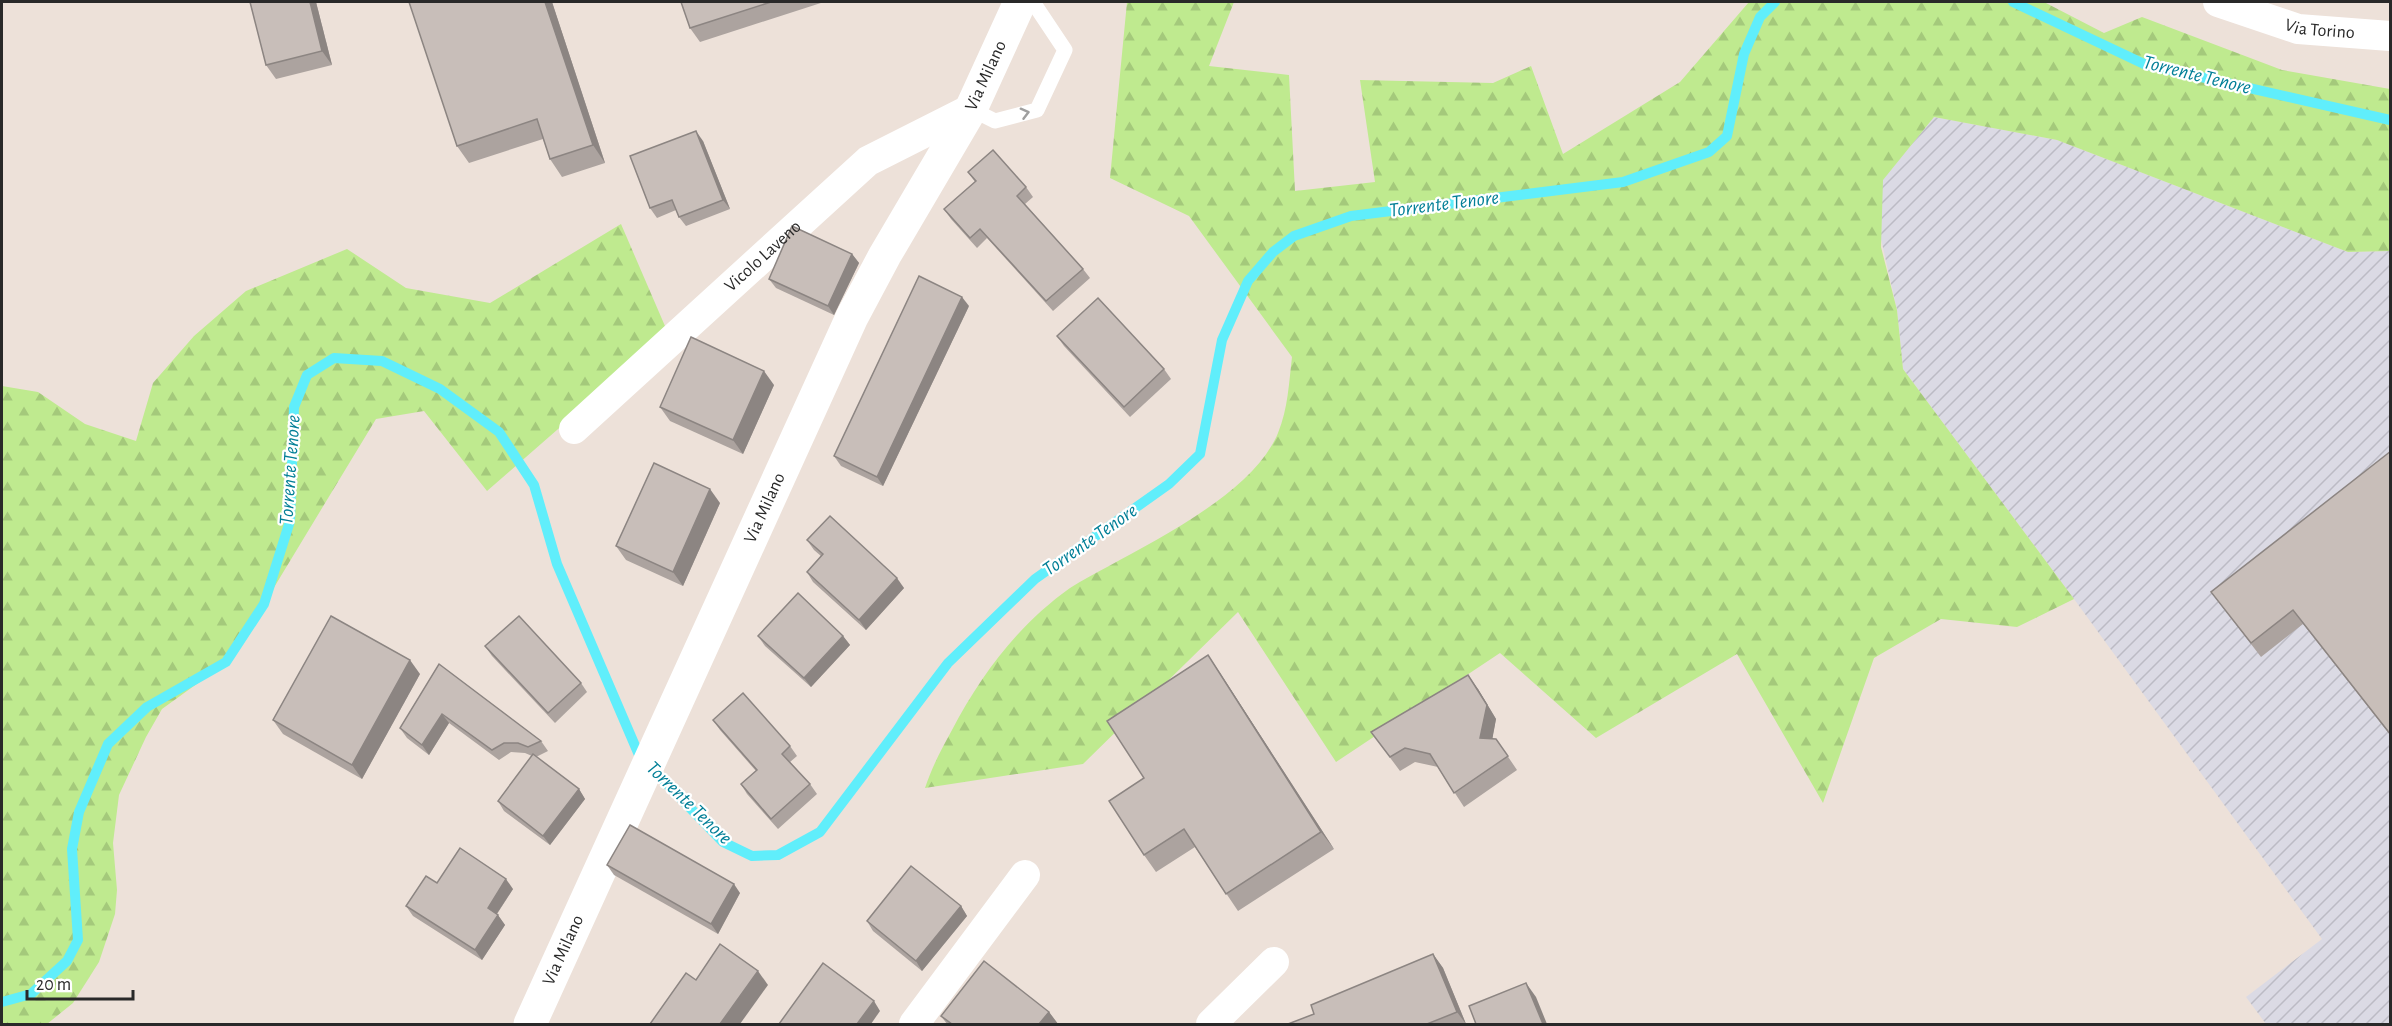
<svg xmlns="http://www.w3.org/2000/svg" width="2392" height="1026" viewBox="0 0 2392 1026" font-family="'Alegreya Sans',sans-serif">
<defs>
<pattern id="industrial-furrows" width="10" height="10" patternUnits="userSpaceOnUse" patternTransform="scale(1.5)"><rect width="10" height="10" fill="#dbdae4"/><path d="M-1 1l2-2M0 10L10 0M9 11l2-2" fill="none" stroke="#bcbbc4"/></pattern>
<pattern id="forest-firs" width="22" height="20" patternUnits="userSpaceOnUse" patternTransform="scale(1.5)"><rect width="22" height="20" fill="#bfea8f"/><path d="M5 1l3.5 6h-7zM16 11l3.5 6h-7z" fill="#a4c97b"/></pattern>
</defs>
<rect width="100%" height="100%" fill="#ede1d9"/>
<path fill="url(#industrial-furrows)" d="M1934,117L2057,140L2348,252L2390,251V1024H2266L2246,997L2322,939L2074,599L1903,369L1897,310L1881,239L1882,180Z"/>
<g fill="url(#forest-firs)">
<path d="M1127,2H1234L1209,66L1289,75L1295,191L1375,182L1360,80L1493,83L1531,66L1563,154L1680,82L1749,2H2044L2104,33L2142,17L2282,70L2390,89V251L2348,252L2057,140L1934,117L1883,180L1881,247L1897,310L1903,369L2074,599L2017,627L1941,619L1874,658L1823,803L1737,654L1596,738L1500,653L1336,762L1238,612L1083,764L925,788C932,767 941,750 952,730C981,675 1018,625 1070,588C1082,580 1096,573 1109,566C1163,536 1254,491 1278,433C1288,409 1289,382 1292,357L1189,216L1110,178Z"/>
<path d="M621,224L668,333L487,491L424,411L376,419L230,660L162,709L146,737L119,795L113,843L117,890L115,914L99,962L73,1003L47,1024H2V386L38,392L85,424L136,441L153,383L194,336L246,291L347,249L406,288L490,303Z"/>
</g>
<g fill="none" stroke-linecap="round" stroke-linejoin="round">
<g stroke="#60eefb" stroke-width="10">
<path d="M2013,2L2144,64L2390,120"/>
<path d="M2,1002L31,994L67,961L78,940L72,849L79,812L108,744L147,707L226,662L264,604L290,521L294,407L307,375L334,358L382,361L440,389L499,432L534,485L557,564L639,755L723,842L752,856L778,855L820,832L948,663L1035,579L1169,484L1200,454L1222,340L1248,281L1273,252L1294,236L1351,216L1623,182L1709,152L1727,136L1744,54L1760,17L1775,2"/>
</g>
<path stroke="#fff" stroke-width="15" d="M971,109L995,121L1037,110L1065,50L1033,2"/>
<g stroke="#fff" stroke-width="30">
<path id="s1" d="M2218,2L2298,29L2390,36"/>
<path id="s2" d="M574,429L868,161L971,109"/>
<path d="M914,1024L1025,875"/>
<path d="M1211,1024L1274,962"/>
</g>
<path stroke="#fff" stroke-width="33" id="s3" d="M530,1024L852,317L885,255L971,109L1020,2"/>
</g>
<g fill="#aca39f">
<path d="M250,2H316L332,65L276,79L266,65Z"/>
<path d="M409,2H552L605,163L562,177L550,159L543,139L469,163L457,146Z"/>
<path d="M681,2H824L700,42L690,28Z"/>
<path d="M703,141L730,209L686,226L679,217L676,210L657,218L650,208Z"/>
<path d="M968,172L1026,187L1033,197L1025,204L1083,269L1090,278L1053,311L987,238L977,248L951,219L944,209L975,182Z"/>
<path d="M852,254L859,263L834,315L776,288L769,279Z"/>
<path d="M969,306L883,486L841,466L834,456Z"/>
<path d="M1057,336L1164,369L1171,379L1130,417L1064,346Z"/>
<path d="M774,385L743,454L670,421L660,407Z"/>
<path d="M2391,451V736L2303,624L2261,657L2211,592Z"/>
<path d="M720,503L683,586L626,560L616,546Z"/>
<path d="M807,540L904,588L866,630L813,582L807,572L821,556L814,550Z"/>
<path d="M758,636H843L850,645L811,687L765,646Z"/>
<path d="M485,646L581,683L587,692L555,723L492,656Z"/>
<path d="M1208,655L1220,673L1334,849L1238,911L1195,847L1156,872L1144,855V778Z"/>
<path d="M439,664L541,741L548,751L536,757L579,789L585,799L550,845L504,811L498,801L532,756L525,753L511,752L499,760L449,723L429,755L407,738L400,728Z"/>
<path d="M420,674L362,779L283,734L273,720Z"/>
<path d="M1478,689L1496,719L1492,739H1496L1517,770L1464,807L1438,767L1415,762L1400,771L1371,732Z"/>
<path d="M713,720L790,746L797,756L790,762L810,784L817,794L778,829L747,794L741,784L756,771L720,730Z"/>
<path d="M607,865L740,893L718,934L614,875Z"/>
<path d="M437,883L513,889L497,914L505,925L482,960L413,916L406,906Z"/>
<path d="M961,906L967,916L922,971L873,931L867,921Z"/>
<path d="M1433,954L1443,968L1466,1024H1288L1314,1014Z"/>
<path d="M1049,1012L1058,1024H947L941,1016Z"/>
</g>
<g fill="#8c8582">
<path d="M310,2H316L332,65L322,51Z"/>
<path d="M545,2H552L605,163L593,145Z"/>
<path d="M696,131L703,141L730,209L723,200Z"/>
<path d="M852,254L859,263L834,315L828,306Z"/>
<path d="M962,297L969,306L883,486L877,477Z"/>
<path d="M764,371L774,385L743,454L733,440Z"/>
<path d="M710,489L720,503L683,586L673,572Z"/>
<path d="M897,578L904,588L866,630L859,620Z"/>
<path d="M843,636L850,645L811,687L804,678Z"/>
<path d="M1208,655L1220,673L1334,849L1321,832Z"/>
<path d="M410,660L420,674L362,779L352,765Z"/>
<path d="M1468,675L1478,689L1496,719L1490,752L1480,738Z"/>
<path d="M442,714L449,723L429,755L422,745Z"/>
<path d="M579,789L585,799L550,845L543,836Z"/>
<path d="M506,879L513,889L494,918L488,908Z"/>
<path d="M734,884L740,893L718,934L711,924Z"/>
<path d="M961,906L967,916L922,971L916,961Z"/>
<path d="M498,915L505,925L482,960L475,950Z"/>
<path d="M1433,954L1443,968L1466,1024L1457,1012Z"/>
<path d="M758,971L768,985L740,1024H720Z"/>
<path d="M1526,983L1536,997L1547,1024H1543Z"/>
<path d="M874,1001L880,1011L871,1024H857Z"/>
<path d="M1049,1012L1058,1024H1039Z"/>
</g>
<g fill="#c8beb9" stroke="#8c8582" stroke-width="1.5">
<path d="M250,2H310L322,51L266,65Z"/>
<path d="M409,2H545L593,145L550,159L537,119L457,146Z"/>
<path d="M681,2H771L690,28Z"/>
<path d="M696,131L723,200L679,217L672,200L650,208L630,156Z"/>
<path d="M993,150L1026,187L1017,196L1083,269L1046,301L980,229L970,238L944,209L976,181L968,172Z"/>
<path d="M792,226L852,254L828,306L769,279Z"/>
<path d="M919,276L962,297L877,477L834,456Z"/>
<path d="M1098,298L1164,369L1124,407L1057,336Z"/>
<path d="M691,337L764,371L733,440L660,407Z"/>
<path d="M2391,451V735L2293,610L2251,643L2211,592Z"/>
<path d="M654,463L710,489L673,572L616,546Z"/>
<path d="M830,516L897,578L859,620L807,572L823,554L807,540Z"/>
<path d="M798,593L843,636L804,678L758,636Z"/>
<path d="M331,616L410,660L352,765L273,720Z"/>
<path d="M519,616L581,683L548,713L485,646Z"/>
<path d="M1208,655L1321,832L1226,894L1184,829L1144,855L1109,801L1144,778L1107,721Z"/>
<path d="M439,664L541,741L528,747L518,743H504L492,750L442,714L422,745L400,728Z"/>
<path d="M1468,675L1487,705L1480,738L1496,739L1508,756L1454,793L1430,754L1405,748L1390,757L1371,732Z"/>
<path d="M743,693L790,746L782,754L810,784L771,819L741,784L757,770L713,720Z"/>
<path d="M533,754L579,789L543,836L498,801Z"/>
<path d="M630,825L734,884L711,924L607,865Z"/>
<path d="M460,848L506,879L488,908L498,915L475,950L406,906L426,876L437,883Z"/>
<path d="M911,866L961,906L916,961L867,921Z"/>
<path d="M720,944L758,971L720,1024H650L686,973L696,980Z"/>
<path d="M1433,954L1457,1012L1427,1024H1288L1314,1014L1311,1005Z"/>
<path d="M984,961L1049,1012L1039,1024H952L941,1016Z"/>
<path d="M823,963L874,1001L857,1024H779Z"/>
<path d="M1526,983L1543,1024H1476L1469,1006Z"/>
</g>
<defs><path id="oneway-chevron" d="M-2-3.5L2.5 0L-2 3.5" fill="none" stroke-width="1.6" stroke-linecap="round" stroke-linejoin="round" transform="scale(1.5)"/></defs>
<use stroke="#9f9f9f" href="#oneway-chevron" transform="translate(1025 113) rotate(-15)"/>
<g text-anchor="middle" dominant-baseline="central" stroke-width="4.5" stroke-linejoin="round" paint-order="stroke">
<g font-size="18" fill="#292929" stroke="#fff">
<text stroke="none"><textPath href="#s1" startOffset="106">Via Torino</textPath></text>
<text stroke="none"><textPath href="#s3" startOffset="1053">Via Milano</textPath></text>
<text stroke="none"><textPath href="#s2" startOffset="256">Vicolo Laveno</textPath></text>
<text stroke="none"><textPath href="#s3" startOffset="567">Via Milano</textPath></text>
<text stroke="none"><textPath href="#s3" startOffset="81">Via Milano</textPath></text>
</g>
<g font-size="20" font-style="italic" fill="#027f97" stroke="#fff">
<text transform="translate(2197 75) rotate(14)">Torrente Tenore</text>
<text transform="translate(1444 204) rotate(-7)">Torrente Tenore</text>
<text transform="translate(290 470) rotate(-86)">Torrente Tenore</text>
<text transform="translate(1090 540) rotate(-35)">Torrente Tenore</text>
<text transform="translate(689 803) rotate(44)">Torrente Tenore</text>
</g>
</g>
<rect width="2392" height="1026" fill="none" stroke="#292929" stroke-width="6"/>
<path d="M27 990v9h106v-9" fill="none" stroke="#292929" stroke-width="3"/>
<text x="36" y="990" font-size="18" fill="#292929" stroke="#ffffff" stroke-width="4.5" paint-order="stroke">20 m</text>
</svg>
